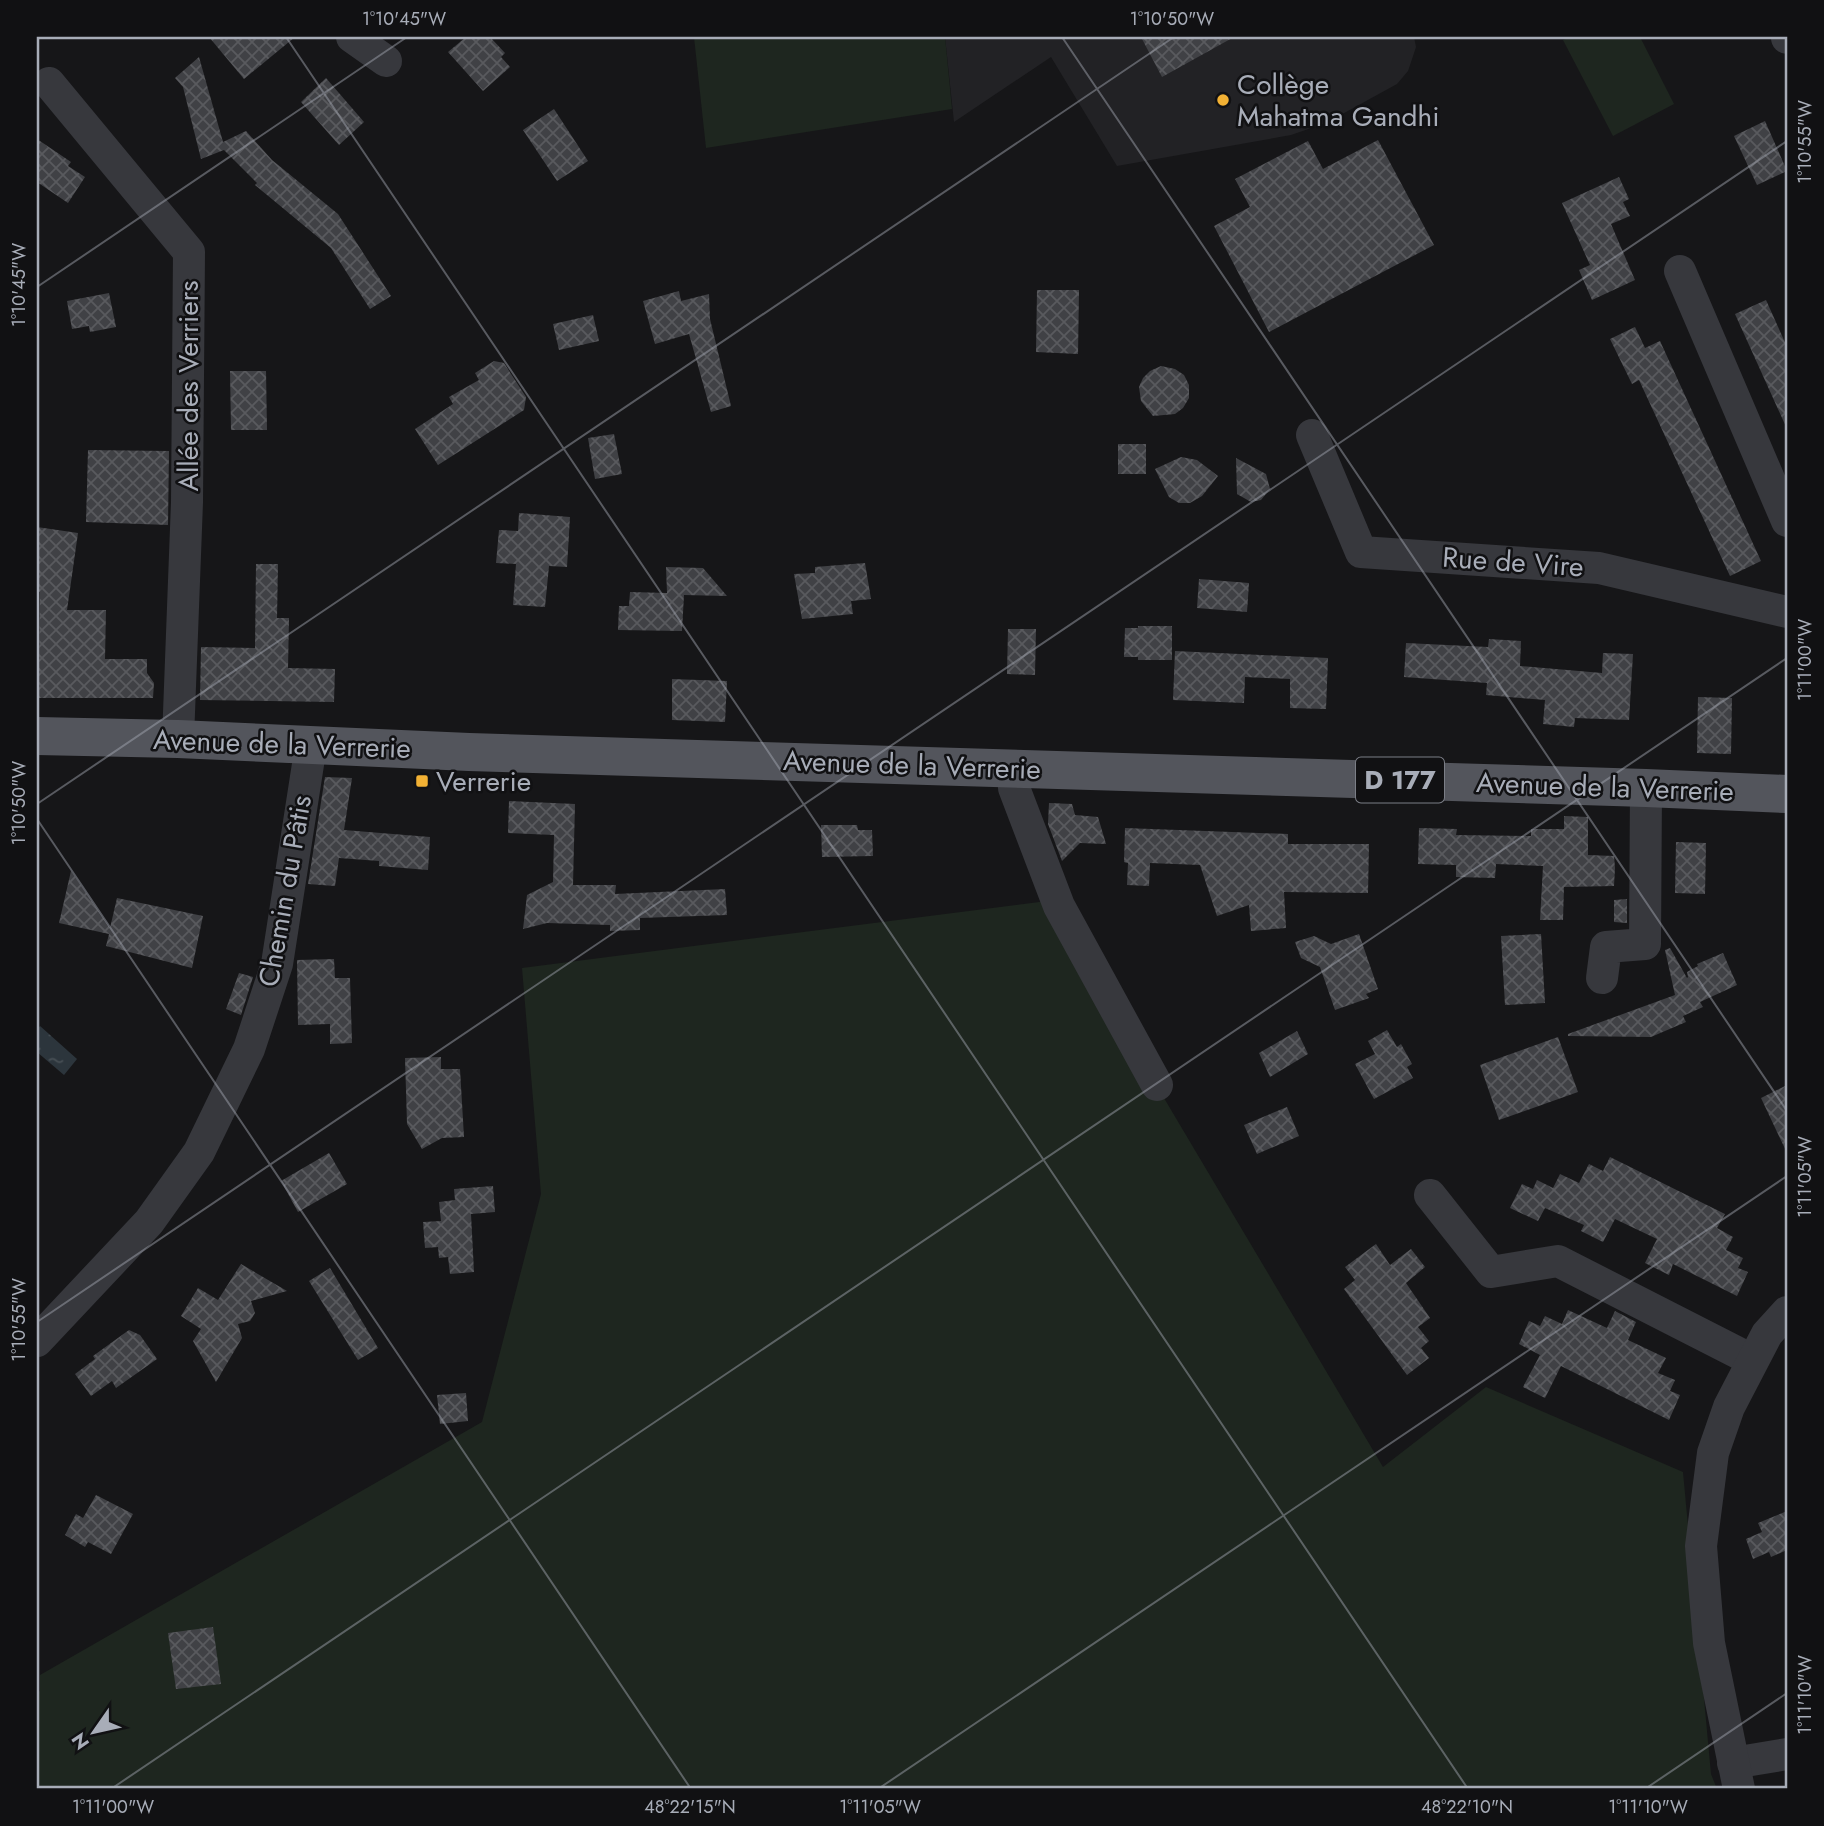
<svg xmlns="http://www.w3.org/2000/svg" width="1824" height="1826" viewBox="0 0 1824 1826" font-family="Jost,sans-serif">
<defs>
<pattern id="water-ripples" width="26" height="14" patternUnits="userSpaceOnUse" patternTransform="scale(1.75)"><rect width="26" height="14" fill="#2c353c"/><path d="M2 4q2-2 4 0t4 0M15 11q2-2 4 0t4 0" fill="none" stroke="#485056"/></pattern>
<pattern id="building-cross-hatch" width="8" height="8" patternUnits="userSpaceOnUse" patternTransform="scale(1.75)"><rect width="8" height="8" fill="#404145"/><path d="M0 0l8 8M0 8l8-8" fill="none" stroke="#595a5e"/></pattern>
</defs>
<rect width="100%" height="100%" fill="#161618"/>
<path fill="#222225" d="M945,37H1414L1416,47L1408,71L1397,84L1326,123L1291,135L1117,166L1051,57L954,122Z"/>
<g fill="#1e261f">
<path d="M694,37H945L952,109L706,148Z"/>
<path d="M1570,37H1640L1674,104L1613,136L1563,40Z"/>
<path d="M1047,901L1383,1467L1486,1387L1683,1472L1711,1774L1717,1789H37V1692L40,1691V1675L482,1422L541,1194L522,968Z"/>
</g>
<path fill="url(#water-ripples)" d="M40,1026L77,1059L64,1075L37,1052V1030Z"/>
<g fill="url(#building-cross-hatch)">
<path d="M209,37H295L244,79Z"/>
<path d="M466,37H490L505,53L501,57L510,67L483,91L448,52Z"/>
<path d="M1141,37H1234L1162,77Z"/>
<path d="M199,57L223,142L246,131L272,160L338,214L391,296L370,309L331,248L255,185L257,183L224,150L201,159L183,87L175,78Z"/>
<path d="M326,78L364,122L339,145L301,102Z"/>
<path d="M554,109L588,161L557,181L523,130Z"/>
<path d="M1765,121L1787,171L1757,185L1734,136Z"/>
<path d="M37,139L71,162L68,166L85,177L68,203L37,182Z"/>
<path d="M1378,140L1434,245L1269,332L1214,226L1250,207L1235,179L1308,141L1323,169Z"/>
<path d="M1619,177L1629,199L1623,202L1630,216L1611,224L1635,280L1592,300L1579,270L1590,265L1562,203Z"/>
<path d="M1037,290H1079L1078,354L1036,352Z"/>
<path d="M679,291L681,301L709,294L710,319L731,406L711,412L689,334L655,344L643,301Z"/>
<path d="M109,293L116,327L90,332L89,326L72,329L67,301Z"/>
<path d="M1766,300L1787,347V429L1735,314Z"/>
<path d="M593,315L599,341L559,350L553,324Z"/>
<path d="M1635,327L1645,348L1660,341L1761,561L1730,576L1639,380L1632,384L1610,339Z"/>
<path d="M494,361L504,363L526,397L524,410L438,465L415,429L453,404L449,397L479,380L475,373Z"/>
<path d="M1161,366L1175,369L1184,375L1189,385V398L1183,408L1175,414L1153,416L1141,401L1139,387L1143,378L1150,371Z"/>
<path d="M230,371H266L267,430H231Z"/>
<path d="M614,434L622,474L595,479L588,438Z"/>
<rect x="1118" y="444" width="28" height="30"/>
<path d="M88,450L169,451L168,525L86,522Z"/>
<path d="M1181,457L1197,460L1218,476L1202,496L1190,503H1179L1169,497L1155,469Z"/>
<path d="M1236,458L1266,474L1270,489L1261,500L1251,502L1237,494Z"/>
<path d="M519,513L570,517L567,567L549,566L545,607L513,605L516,564L496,563L499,530L518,531Z"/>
<path d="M37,527L78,533L67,610H106L105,659H147V673L154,683L153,698H37V676L39,673L40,592L37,591Z"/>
<path d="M865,563L871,599L851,601L853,614L802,619L794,574L815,573V567Z"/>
<path d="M256,564H278L277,618H289L288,668L335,669L334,702L200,700L201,647L255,648Z"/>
<path d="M666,567L703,568L727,596L684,595L682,631L618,630L619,606H629L630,592L667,593Z"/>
<path d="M1199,579L1249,583L1247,612L1197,608Z"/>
<path d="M1138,626H1172V660H1138V657H1124L1125,628H1138Z"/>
<path d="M1008,629H1036L1035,675L1007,674Z"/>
<path d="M1489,639L1521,641L1520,666L1602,673L1603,653L1633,654L1629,720L1575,718L1574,727L1543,724L1545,700L1486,695L1487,683L1404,677L1406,643L1488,647Z"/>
<path d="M1175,651L1328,658L1326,709L1290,708V679L1245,677L1244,703L1173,700Z"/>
<path d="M672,679L727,681L725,722L672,720Z"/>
<path d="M1698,697L1732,698L1731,754L1697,753Z"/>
<path d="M325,777L352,778L344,830L430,837L428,870L379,866V861L339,858L335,886L308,884Z"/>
<path d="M509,801L575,804L573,885H616L615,894L725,889L727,915L640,918V930L610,931V925L547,923L523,929L527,895L553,882L554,835L508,833Z"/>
<path d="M1049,803L1072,804L1075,815L1098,817L1106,844L1080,843L1062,861L1048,824Z"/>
<path d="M1564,816L1588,817V855L1614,856L1615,868L1614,886L1564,887L1563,920H1540L1543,866L1496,864L1495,878L1456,877V865L1418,864L1419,828L1457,829L1456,835L1531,836V829H1564Z"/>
<path d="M821,825H857L858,830H872L873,856L822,857Z"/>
<path d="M1125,828L1288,834V844H1369L1368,893L1284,892L1286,928L1251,931L1249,905L1217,916L1200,865L1150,863L1149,886L1127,885L1128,863L1124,862Z"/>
<path d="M1676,842L1706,843L1705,894L1675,893Z"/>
<path d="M71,871L110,928L117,898L203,916L192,968L106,946L109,934L59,923Z"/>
<path d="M1627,899V923L1614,922V900Z"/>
<path d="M1359,934L1378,989L1366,994L1369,998L1335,1010L1320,967L1301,958L1295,942L1314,936L1331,944Z"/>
<path d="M1541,934L1545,1003L1505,1005L1501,936Z"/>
<path d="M1670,948L1687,978L1688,977L1687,972L1698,966L1697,964L1723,953L1737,985L1700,1002L1703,1007L1683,1016L1686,1022L1651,1037L1568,1036V1034L1675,995L1665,950Z"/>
<path d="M334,959L335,978H350L352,1043L330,1044V1024L298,1025L297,960Z"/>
<path d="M239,973L253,977L241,1015L226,1009Z"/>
<path d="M1387,1030L1397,1047L1401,1044L1412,1064L1407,1067L1413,1078L1374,1099L1355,1064L1375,1054L1368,1041Z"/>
<path d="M1297,1031L1308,1054L1270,1077L1259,1053Z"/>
<path d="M1558,1037L1578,1092L1499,1120L1480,1065Z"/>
<path d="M441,1057V1069H460L464,1137L442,1138L422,1149L407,1124L405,1058Z"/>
<path d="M1787,1085V1153L1761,1098Z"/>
<path d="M1287,1107L1299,1136L1257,1154L1244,1125Z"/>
<path d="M329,1153L347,1184L298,1212L281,1181Z"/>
<path d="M1610,1157L1725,1214L1717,1228L1733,1237L1726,1250L1743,1258L1738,1268L1748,1272L1737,1296L1673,1264L1669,1275L1645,1263L1657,1239L1615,1219L1603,1242L1581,1231L1584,1225L1545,1208L1538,1221L1510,1208L1522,1184L1533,1189L1537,1180L1553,1188L1560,1174L1579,1183L1589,1164L1603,1171Z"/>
<path d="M493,1186L495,1212L471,1214L474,1272L450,1274L448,1257L439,1258L438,1247L425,1248L423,1222L441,1221L439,1202L455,1200L454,1189Z"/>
<path d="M1376,1244L1390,1265L1411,1249L1425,1267L1406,1283L1430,1318L1418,1327L1429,1341L1421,1348L1429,1358L1407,1375L1344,1289L1355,1280L1345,1267Z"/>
<path d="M241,1264L287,1291L251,1301L255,1313L250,1321L238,1324L242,1338L216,1382L193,1341L201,1329L181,1316L198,1288L218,1300Z"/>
<path d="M330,1268L378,1348L358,1360L309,1281Z"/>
<path d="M1568,1310L1607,1328L1615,1311L1636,1322L1628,1340L1666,1358L1658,1373L1675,1380L1670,1391L1680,1395L1669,1420L1561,1366L1545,1398L1523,1387L1540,1355L1519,1344L1529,1321L1540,1326L1545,1316L1562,1324Z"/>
<path d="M129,1330L140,1335L157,1359L116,1388L112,1381L91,1396L75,1374L95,1359L93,1356Z"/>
<path d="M466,1393L468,1421L440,1424L437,1395Z"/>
<path d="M96,1495L133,1514L111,1554L88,1542L85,1547L65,1535L76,1514L83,1518Z"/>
<path d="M1787,1511V1550L1771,1557L1769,1552L1753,1559L1746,1539L1762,1532L1758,1523Z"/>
<path d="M213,1627L221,1684L176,1689L168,1633Z"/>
</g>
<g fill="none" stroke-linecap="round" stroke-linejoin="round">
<g stroke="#37383d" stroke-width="32">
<path d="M352,37L386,61"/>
<path d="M1787,37V38"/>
<path d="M49,83L189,252L187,502L178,739"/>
<path d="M1680,271L1787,521"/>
<path d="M1312,435L1361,552L1599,568L1787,612"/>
<path d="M1014,768V788L1059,906L1157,1085"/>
<path d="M1602,978L1606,947L1645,944L1646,788"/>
<path d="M1430,1195L1491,1272L1558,1261L1752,1360"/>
<path d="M37,1341L149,1222L199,1152L249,1049L277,964L311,745"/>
<path d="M1733,1763L1787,1754"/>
<path d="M1739,1789L1709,1643L1701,1546L1713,1453L1729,1407L1767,1334L1787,1312"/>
</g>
<path stroke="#53555c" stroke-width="38" d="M37,736L178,739L469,752L1646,788L1787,794"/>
</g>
<path fill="none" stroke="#a8adb8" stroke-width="2" stroke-opacity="0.45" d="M286,37L1468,1789M1062,37L1787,1111M37,287L407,37M37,804L1174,37M37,819L691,1789M37,1322L1787,141M111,1789L1787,658M878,1789L1787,1176M1645,1789L1787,1693"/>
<g fill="#f2b134" stroke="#111113" stroke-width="2.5">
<circle cx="1223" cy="100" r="7"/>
<rect x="415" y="774" width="14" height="14" rx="3.5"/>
</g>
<g text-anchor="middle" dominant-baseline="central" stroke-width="5" stroke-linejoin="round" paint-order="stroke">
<rect fill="#111113" stroke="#7b7e86" stroke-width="2" x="1356" y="757.5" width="88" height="45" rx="5"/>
<g font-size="26" font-weight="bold" fill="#a8adb8">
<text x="1400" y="780">D 177</text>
</g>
<g font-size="28" fill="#a8adb8" stroke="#111113" text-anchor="start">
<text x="1237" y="84">Collège<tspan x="1237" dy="32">Mahatma Gandhi</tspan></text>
<text x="436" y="781">Verrerie</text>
</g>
<g font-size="28" fill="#a8adb8" stroke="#111113">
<text transform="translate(188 386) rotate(-90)">Allée des Verriers</text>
<text transform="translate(1513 562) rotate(4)">Rue de Vire</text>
<text transform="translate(282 744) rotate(2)">Avenue de la Verrerie</text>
<text transform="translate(912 765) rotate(2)">Avenue de la Verrerie</text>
<text transform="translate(1605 787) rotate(2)">Avenue de la Verrerie</text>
<text transform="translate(285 891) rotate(-80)">Chemin du Pâtis</text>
</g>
</g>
<rect width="1824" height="1826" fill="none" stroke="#111113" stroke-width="77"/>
<g transform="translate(94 1732) rotate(236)" stroke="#111113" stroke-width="5" paint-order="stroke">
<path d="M0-5L12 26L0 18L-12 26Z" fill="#a8adb8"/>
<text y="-10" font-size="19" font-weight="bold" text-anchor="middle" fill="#a8adb8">N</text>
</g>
<rect x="38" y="38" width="1748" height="1749" fill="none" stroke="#a8adb8" stroke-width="2.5"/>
<g font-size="18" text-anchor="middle" fill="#a8adb8">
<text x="404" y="25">1°10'45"W</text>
<text x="1172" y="25">1°10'50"W</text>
<text transform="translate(1805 142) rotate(-90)" y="6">1°10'55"W</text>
<text transform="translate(19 285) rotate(-90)" y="6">1°10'45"W</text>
<text transform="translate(1805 660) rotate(-90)" y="6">1°11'00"W</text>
<text transform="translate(19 803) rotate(-90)" y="6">1°10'50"W</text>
<text transform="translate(1805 1177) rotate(-90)" y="6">1°11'05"W</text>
<text transform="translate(19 1320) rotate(-90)" y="6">1°10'55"W</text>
<text transform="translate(1805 1695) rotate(-90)" y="6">1°11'10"W</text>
<text x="113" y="1813">1°11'00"W</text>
<text x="690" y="1813">48°22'15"N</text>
<text x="880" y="1813">1°11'05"W</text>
<text x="1467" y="1813">48°22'10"N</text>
<text x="1648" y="1813">1°11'10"W</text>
</g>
</svg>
